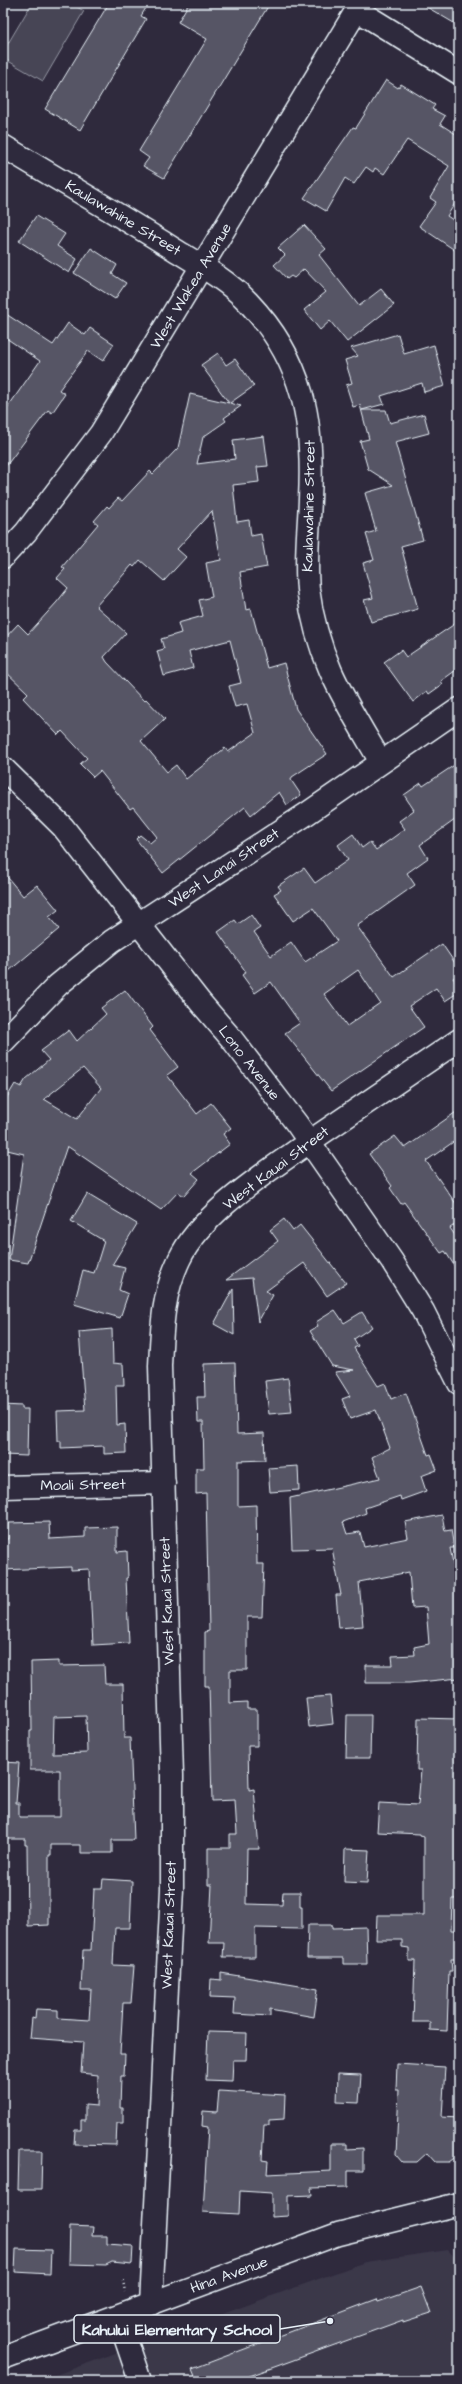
<svg xmlns="http://www.w3.org/2000/svg" width="462" height="2384" viewBox="0 0 462 2384" font-family="'Architects Daughter',sans-serif">
<rect width="100%" height="100%" fill="#2f2a3d"/>
<filter id="ink" filterUnits="userSpaceOnUse"><feTurbulence type="fractalNoise" baseFrequency=".025" numOctaves="2"/><feDisplacementMap in="SourceGraphic" scale="8" xChannelSelector="R" yChannelSelector="G"/><feConvolveMatrix kernelMatrix="1 2 1 2 8 2 1 2 1" color-interpolation-filters="sRGB"/></filter>
<g filter="url(#ink)">
<path fill="#3b3749" d="M448,2250L459,2262V2381H39L365,2262Z"/>
<path fill="#464455" stroke="#979aa6" d="M32,3H70L84,11L43,81L3,58V52Z"/>
<g fill="#575565" stroke="#e8f1f8" fill-rule="evenodd">
<path d="M109,3H149L141,16L146,19L80,130L45,109Z"/>
<path d="M189,3H270L164,178L143,166L149,158L139,151L207,39L178,22Z"/>
<path d="M420,3H459V26Z"/>
<path d="M386,80L398,88L401,84L435,105L432,109L445,116L440,124L459,136V197L447,216L459,224V253L419,226L436,202L430,198L449,166L407,140L384,174L375,168L373,172L366,167L354,184L345,178L326,211L304,198L353,127L356,128Z"/>
<path d="M36,216L65,234L57,246L77,259L69,273L19,241Z"/>
<path d="M304,225L326,249L319,255L359,306L381,289L394,305L347,342L330,321L320,330L304,310L326,292L304,269L294,278L291,276L287,279L274,265L285,255L278,248Z"/>
<path d="M91,248L117,265L112,274L126,283L115,299L74,273Z"/>
<path d="M3,312L53,345L68,323L85,335L90,328L114,344L103,361L88,351L59,390L65,394L52,413L48,410L3,470V414L40,361L3,336Z"/>
<path d="M398,334L404,354L434,345L445,386L424,392L422,383L381,396L384,404L362,410H386L390,423L424,414L429,433L395,442L423,540L401,546L418,609L371,622L364,600L373,598L363,563L374,560L366,534L376,531L365,493L393,485L368,469L360,441L369,439L360,405L353,407L346,385L352,383L345,360L358,356L351,348Z"/>
<path d="M218,353L226,365L235,359L254,386L230,403L241,406L224,418L226,421L203,437L197,464L235,459L233,440L264,436L268,466L257,467L259,482L233,485L237,522L249,520L251,536L261,534L267,567L240,572L246,610L251,609L267,668L284,663L296,709L327,754L292,777L291,780L301,795L287,805L279,792L251,815L245,807L163,873L136,839L140,835L150,843L157,837L133,807L130,809L100,771L93,777L80,764L87,758L62,731L58,735L23,698L28,693L3,669V640L18,624L28,634L57,602L68,588L57,578L65,569L62,567L98,524L94,521L107,506L109,508L118,498L122,501L150,471L153,474L178,448L190,394L229,403L201,365ZM212,511L221,560L206,563L212,597L199,600L203,616L178,623L181,633L161,639L164,649L157,651L164,676L193,668L189,651L230,640L241,683L229,686L235,707L247,704L255,733L228,752L225,748L186,779L176,765L167,772L141,741L165,719L146,699L144,701L107,662L104,657L126,633L96,606L132,565L134,567L140,560L164,581L186,557L177,549Z"/>
<path d="M459,621V668L441,681L443,684L429,694L427,691L413,702L384,662L401,650L406,657Z"/>
<path d="M459,762V817L420,845L428,858L407,873L415,885L357,926L394,977L442,944L459,969V974L453,978L459,987V992L445,1001L436,988L409,1006L424,1027L331,1091L285,1033L300,1023L271,982L255,993L242,975L246,972L218,932L235,920L238,924L251,915L260,928L254,932L271,956L291,942L305,962L337,941L313,908L293,921L274,894L281,890L278,886L304,868L315,883L348,860L338,845L353,834L362,848L370,842L376,850L405,829L399,821L414,810L404,795L421,783L423,786ZM358,970L380,1003L347,1026L324,994Z"/>
<path d="M3,872L23,896L37,885L58,910L49,917L59,929L3,976Z"/>
<path d="M125,990L153,1027L150,1030L178,1067L167,1075L197,1114L211,1103L231,1128L223,1134L230,1144L192,1173L199,1179L184,1196L178,1192L161,1210L67,1146L28,1263L9,1260L24,1154L3,1149V1104L15,1084L21,1087L26,1079L49,1060L41,1051L69,1030L77,1041L106,1014L101,1008ZM83,1068L101,1088L77,1119L44,1099Z"/>
<path d="M459,1110V1138L426,1161L459,1208V1222L450,1228L459,1241V1273L445,1251L441,1253L404,1202L401,1204L390,1188L392,1186L369,1154L395,1136L405,1148Z"/>
<path d="M87,1194L137,1224L112,1265L125,1268L119,1290L128,1294L120,1318L74,1304L83,1270L94,1273L104,1241L71,1221Z"/>
<path d="M284,1219L293,1231L300,1225L346,1283L327,1296L304,1263L266,1291L273,1295L258,1322L252,1278L226,1280L278,1241L270,1230Z"/>
<path d="M233,1289L234,1335L214,1324Z"/>
<path d="M335,1310L344,1323L362,1312L372,1327L354,1339L358,1346L354,1348L378,1386L385,1383L391,1399L406,1393L428,1455L431,1454L437,1470L421,1476L426,1491L401,1500L400,1496L365,1508L366,1513L343,1522L347,1534L360,1532L364,1547L408,1538L405,1522L442,1515L445,1531L451,1530L454,1548H450L456,1579L459,1578V1678L409,1683H366V1665H393L392,1656L415,1655L414,1647L429,1644L426,1607L412,1608L409,1572L359,1582L363,1626L339,1628L336,1595H341L332,1548L292,1549L290,1498L380,1478L372,1457L390,1448L376,1410L350,1419L342,1399L350,1396L335,1372L354,1370L332,1366L310,1331L318,1326L316,1322Z"/>
<path d="M112,1329L113,1363L123,1364L124,1385H116L117,1425L125,1424L126,1453L104,1454V1446L61,1448V1441H58L57,1411L85,1410L79,1332Z"/>
<path d="M235,1363L237,1434L264,1433L265,1460L238,1461V1506L256,1505L257,1564H264L262,1617H247V1670H230V1703L247,1702V1709H257V1746H248L249,1790L254,1789L259,1849H247L246,1904L282,1905L283,1892H300V1907H302V1929L255,1928V1957H223L224,1943H209L212,1885H208V1848H230V1834H237L235,1800L212,1801L209,1686H205V1632L209,1631L206,1493L196,1494V1468H204L203,1422H198L197,1397H205L204,1364Z"/>
<path d="M288,1378L292,1412L269,1414L265,1381Z"/>
<path d="M3,1405L22,1406V1409H28L27,1456L3,1455Z"/>
<path d="M298,1466L299,1490L270,1492L268,1468Z"/>
<path d="M49,1522L50,1539L85,1537V1528L117,1527V1552L127,1551L128,1578H126L129,1643L93,1645L89,1569L71,1570V1567L3,1570V1539H8V1523Z"/>
<path d="M59,1661V1666L104,1665L105,1684H123L124,1738H130L134,1840H112V1853H81V1845H51V1855H49V1925L28,1926L27,1845H25V1839H3V1762L19,1763L16,1803H19V1817H60V1770H30V1731H32L31,1662ZM86,1716L87,1753L53,1754L54,1717Z"/>
<path d="M330,1696L333,1724L309,1727L306,1698Z"/>
<path d="M347,1715H371L370,1758H346Z"/>
<path d="M418,1718L459,1719V1899H452L451,1930H458V1959H451L452,1971H449L447,2031L430,2030V2022H413L415,1961H409V1948L402,1947V1940H376L377,1915H424V1836L420,1835V1834L377,1832L379,1803L418,1805L421,1770H417Z"/>
<path d="M345,1849L369,1850L367,1883L344,1882Z"/>
<path d="M103,1879L132,1881L130,1928H115L113,1965L134,1966L131,2003H123L120,2054H125L124,2076H121L120,2108H123V2123H117L116,2145L74,2144L75,2130H81V2120H85V2105L97,2106L98,2075L81,2073L83,2042L30,2038L32,2018L35,2019L36,2009L58,2010V2018L89,2020L91,1990H81L83,1950H91L94,1888H102Z"/>
<path d="M308,1925H332V1928L366,1927L367,1964H343V1958H307Z"/>
<path d="M221,1973L318,1989L314,2017L270,2009V2016L234,2014L235,1998L210,1997L211,1979L221,1980Z"/>
<path d="M208,2032L247,2033L246,2060H233L232,2081L206,2080Z"/>
<path d="M397,2064L445,2067L442,2117L459,2118V2148H457V2156L449,2162H435L427,2153L417,2162H402L396,2155L399,2090H396Z"/>
<path d="M338,2074L361,2075L359,2103L337,2102Z"/>
<path d="M219,2091L285,2095L284,2119L269,2120V2125H264L262,2160L268,2161L267,2174L331,2171V2144H347V2149L363,2148V2171H348V2187L311,2188L312,2195L288,2196V2216L272,2217V2193L240,2191L239,2214L203,2212L208,2127L202,2126L203,2111L217,2112Z"/>
<path d="M19,2151H42L41,2190H18Z"/>
<path d="M70,2226L93,2227L92,2236H107V2244L133,2246L132,2264L112,2262L106,2265L69,2264Z"/>
<path d="M16,2249L51,2250L50,2274L15,2272Z"/>
<path d="M421,2287L431,2313L403,2322V2320L236,2381H197L192,2369L377,2299L378,2302Z"/>
</g>
<g fill="none" stroke-linecap="round" stroke-linejoin="round">
<defs>
<g id="minor">
<path d="M357,10L459,73"/>
<path d="M3,146C59,180 116,213 172,248C198,264 227,280 248,302C304,361 314,422 310,499C309,529 305,558 308,589C317,660 346,702 381,762"/>
<path d="M3,557L26,532L101,433L361,3"/>
<path d="M3,768L63,827L200,1002L231,1038L297,1124L392,1261L423,1311L459,1383"/>
<path d="M3,1042L58,985L112,941L305,815L459,709"/>
<path d="M3,1487L164,1483"/>
<path d="M151,2304L172,1889V1775L160,1366C162,1328 162,1296 179,1260C201,1213 267,1172 309,1142C359,1108 409,1074 459,1040"/>
<path d="M118,2316L140,2381"/>
<path d="M3,2358L338,2234L459,2204"/>
</g>
</defs>
<use href="#minor" stroke="#e8f1f8" stroke-width="25"/>
<path stroke="#e8f1f8" stroke-width="2.5" stroke-dasharray="1 3" stroke-linecap="butt" d="M123,2280L125,2292"/>
<use href="#minor" stroke="#2f2a3d" stroke-width="22"/>
</g>
</g>
<g text-anchor="middle" dominant-baseline="central" stroke-width="3" stroke-linejoin="round" paint-order="stroke">
<g font-size="15" fill="#e8f1f8" stroke="#2f2a3d">
<text transform="translate(123 218) rotate(31)">Kaulawahine Street</text>
<text transform="translate(191 286) rotate(-59)">West Wakea Avenue</text>
<text transform="translate(309 506) rotate(-89)">Kaulawahine Street</text>
<text transform="translate(224 868) rotate(-34)">West Lanai Street</text>
<text transform="translate(249 1063) rotate(52)">Lono Avenue</text>
<text transform="translate(276 1168) rotate(-37)">West Kauai Street</text>
<text transform="translate(83 1485) rotate(-1)">Moali Street</text>
<text transform="translate(167 1601) rotate(-92)">West Kauai Street</text>
<text transform="translate(169 1925) rotate(-88)">West Kauai Street</text>
<text transform="translate(229 2275) rotate(-20)">Hina Avenue</text>
</g>
</g>
<path fill="none" stroke="#e8f1f8" stroke-width="1.5" d="M330 2321L280 2329"/>
<circle fill="#e8f1f8" stroke="#2f2a3d" stroke-width="1.5" cx="330" cy="2321" r="4"/>
<rect fill="#2f2a3d" stroke="#e8f1f8" stroke-width="1.5" x="74" y="2315" width="206" height="28" rx="4"/>
<g font-size="16" text-anchor="middle" font-weight="bold" fill="#e8f1f8">
<text x="177" y="2335">Kahului Elementary School</text>
</g>
<rect width="462" height="2384" fill="none" stroke="#2f2a3d" stroke-width="16"/>
<rect x="8" y="8" width="446" height="2368" fill="none" stroke="#e8f1f8" stroke-width="1.5" filter="url(#ink)"/>
</svg>
